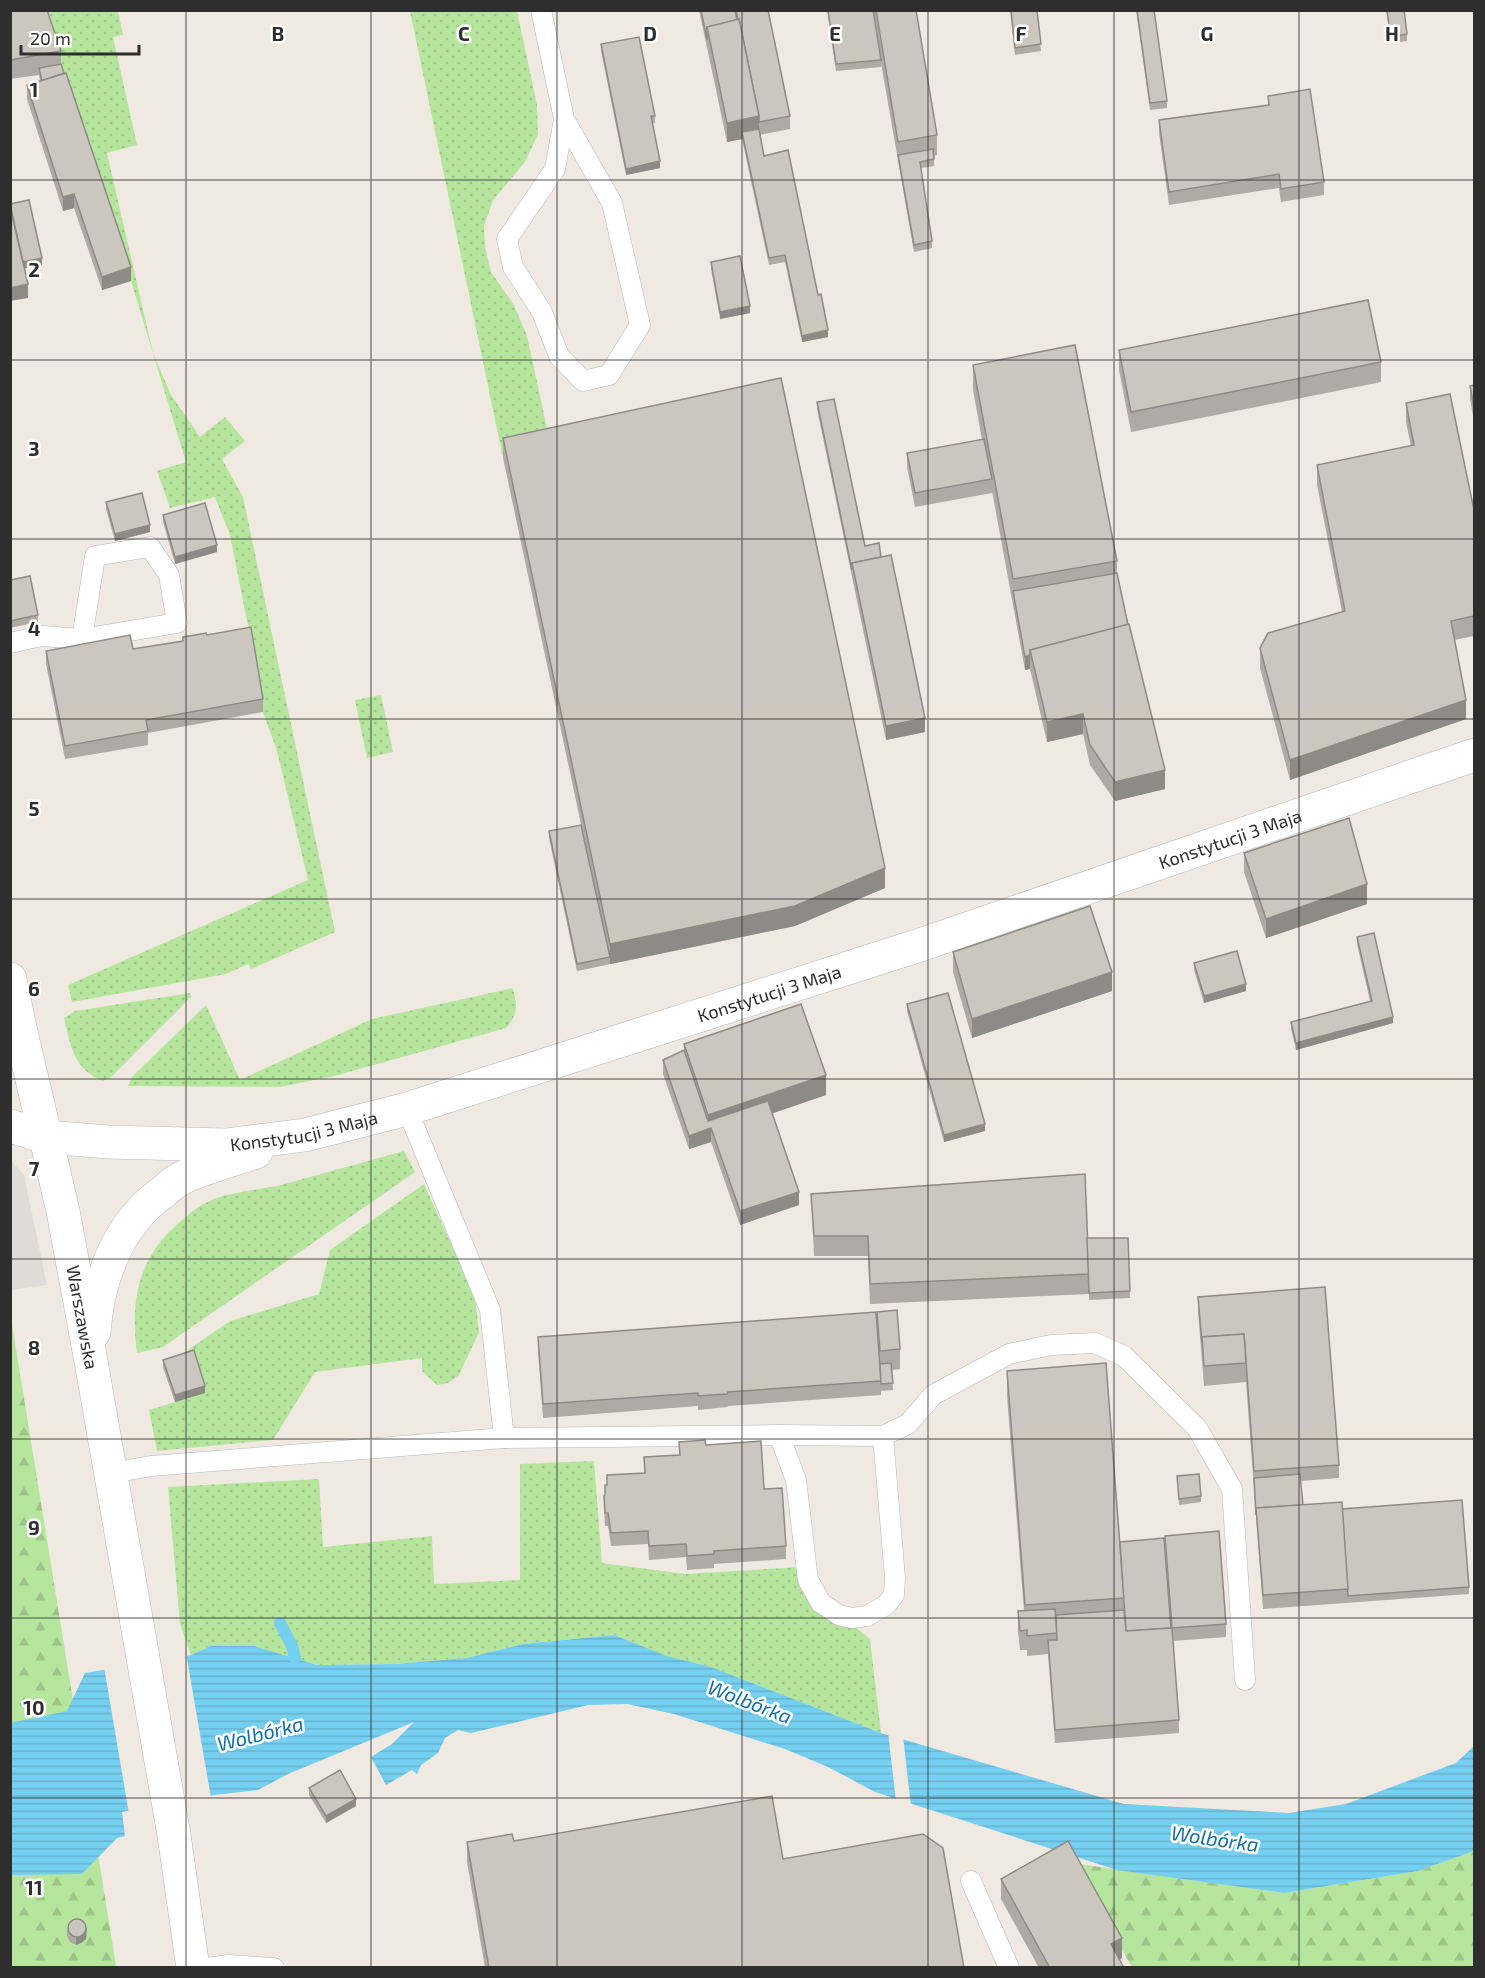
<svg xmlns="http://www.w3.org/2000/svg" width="1485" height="1978" viewBox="0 0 1485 1978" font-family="'Exo 2',sans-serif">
<defs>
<pattern id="grass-dots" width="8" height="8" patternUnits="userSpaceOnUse" patternTransform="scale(1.5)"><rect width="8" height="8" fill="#b6e59e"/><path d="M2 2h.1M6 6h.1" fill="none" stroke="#9dc588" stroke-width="1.8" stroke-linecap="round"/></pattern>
<pattern id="forest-firs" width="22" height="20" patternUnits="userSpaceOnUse" patternTransform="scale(1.5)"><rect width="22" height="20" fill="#b6e59e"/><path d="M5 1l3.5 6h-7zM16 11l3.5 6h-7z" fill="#9dc588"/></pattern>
<pattern id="water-rules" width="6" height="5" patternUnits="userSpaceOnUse" patternTransform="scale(1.5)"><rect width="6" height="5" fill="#75cff0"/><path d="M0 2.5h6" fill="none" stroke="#66b2ce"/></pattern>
</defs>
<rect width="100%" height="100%" fill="#efe9e1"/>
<g fill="url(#grass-dots)">
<path d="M40,11H118L123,35L113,37L137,145L107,153L153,353L171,395L200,437L225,417L245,441L222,459L243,497L335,932L251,969L248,964L226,974L72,1002L68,985L308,880L277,751L263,712L251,641L230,535L215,497L170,508L157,471L186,462L131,281Z"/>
<path d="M410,11H517L537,105L538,134L525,162L493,200L484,226L485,247L491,272L514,305L527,336L551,447L503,458Z"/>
<path d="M381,695L393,752L367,758L355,700Z"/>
<path d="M513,988C517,1006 519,1013 506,1028L338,1075L280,1087L128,1086L133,1076L206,1005L240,1080L372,1019Z"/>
<path d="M190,993L191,997L111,1077L103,1081C74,1070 70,1045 64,1018L75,1011Z"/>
<path d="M404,1151L415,1172L163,1347L137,1353C130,1301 138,1257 180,1222C190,1213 201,1204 214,1199C236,1191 258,1190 281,1185C322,1174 363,1162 404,1151Z"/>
<path d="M424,1184L475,1297L479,1332L459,1375L448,1383L437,1385L422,1371V1358L315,1372L273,1440L157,1451L149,1410L175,1402L163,1367L230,1321L319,1294L330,1250Z"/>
<path d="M594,1461L602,1563L685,1574L799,1567L853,1625L870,1639L881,1733L711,1667L667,1656L614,1635L523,1644L466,1658L395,1664L317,1665L254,1646H211L191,1655L180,1624L168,1487L319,1479L323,1547L432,1536L434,1584L520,1580V1464Z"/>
</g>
<g fill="url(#forest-firs)">
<path d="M10,1312L116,1965L112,1967H11Z"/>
<path d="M1474,1851V1967H1132L1071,1863L1284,1893L1418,1871Z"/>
</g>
<path fill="#dfdcd8" d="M10,1160L24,1175L47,1285L11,1290Z"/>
<path fill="url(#water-rules)" d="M614,1635L667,1656L711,1667L881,1733L1124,1804L1289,1813L1346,1804L1456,1763L1474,1746V1851L1418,1871L1284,1893L1117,1870L875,1792L828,1767L785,1749L674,1714L627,1704L588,1705L471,1733L458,1730L445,1738L438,1753L421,1765L417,1774L412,1770L386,1785L371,1757L392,1744L414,1722L288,1774L258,1790L214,1795L122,1812L125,1836L117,1838L82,1874L11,1875L10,1723L67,1711L85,1673L191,1655L211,1646H254L317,1665L395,1664L466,1658L523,1644Z"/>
<g fill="#efe9e1">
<path d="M186,1653L211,1798L129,1814L104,1667Z"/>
<path d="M888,1732L903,1736L911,1807L896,1802Z"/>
</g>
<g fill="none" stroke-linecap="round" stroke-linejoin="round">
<path stroke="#75cff0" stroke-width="12" d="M280,1623L292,1646L295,1658"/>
<defs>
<g id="lane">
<path d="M541,10L564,119L612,203L640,325L609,375L583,381L559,356L542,312L513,267L507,239L555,169L564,119"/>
<path d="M10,643L41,636L82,639L177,623L169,575L150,547L95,556L82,639"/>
<path d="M407,1109L490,1310L504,1438"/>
<path d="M779,1435L796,1480L808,1580L821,1603L839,1615L852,1618L867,1616L886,1605L894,1595L895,1578L883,1436"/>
<path d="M112,1473L151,1466L504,1438L779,1435L883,1436L908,1424L933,1395L1009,1354L1051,1345L1095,1343L1124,1356L1197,1428L1232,1489L1245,1680"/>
<path d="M971,1881L1009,1968"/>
<path d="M207,1968L229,1965L274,1968"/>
</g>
<g id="secondary">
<path id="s1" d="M10,979L20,1028L63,1211L92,1367L174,1835L193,1968"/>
<path id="s2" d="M10,1126L46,1137L109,1142L226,1145L305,1135L407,1109L920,945L1474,755"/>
<path d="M94,1332C98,1278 118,1224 163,1192C169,1187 175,1181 182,1178C203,1168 233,1160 256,1152"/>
</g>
</defs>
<use href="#lane" stroke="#b4b7c1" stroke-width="21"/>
<use href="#secondary" stroke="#b4b7c1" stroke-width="34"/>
<use href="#lane" stroke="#fff" stroke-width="20"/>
<use href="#secondary" stroke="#fff" stroke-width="33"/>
</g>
<g fill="#afaba4">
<path d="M10,10L61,51V64L131,281L102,290L74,208L63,211L27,99V85L40,81L39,75L10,79Z"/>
<path d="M699,10H768L790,116V129L760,135L764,156L818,295L828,337L802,342L785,262L769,265L742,139L727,142Z"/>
<path d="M827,10H916L937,135V155L934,156V166L921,168L932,241V248L914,252L881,63V67L836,71Z"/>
<path d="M1010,10H1037L1041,51L1015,55Z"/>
<path d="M1136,10H1154L1167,101V108L1150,110Z"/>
<path d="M1386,10H1404L1407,34V41L1391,43Z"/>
<path d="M601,44L655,116V123H652L660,168L626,175L601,51Z"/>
<path d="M1268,96L1324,182V195L1281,202L1279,188L1169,205L1159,133V120L1268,105Z"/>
<path d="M711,262L750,313L720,319L711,269Z"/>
<path d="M1119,350L1381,362V382L1131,432L1119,370Z"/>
<path d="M973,365L1117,561V573L1165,789L1115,801L1090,765L1083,734L1047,742L1030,669L1025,670L1013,605L992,491V493L915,507L907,467V453L982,440L973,390Z"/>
<path d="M1474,385V421L1470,399V386Z"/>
<path d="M817,402L865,546L881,557L925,732L886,740L817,409Z"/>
<path d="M1406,403L1474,510V636L1454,640L1466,719L1290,780L1260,668V648L1342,612L1317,485V465L1411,446L1406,422Z"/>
<path d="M503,438L885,888L795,926L577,971L549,838V831L582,829L503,458Z"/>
<path d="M106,502L150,532L115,541L106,509Z"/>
<path d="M163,515L217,552L175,564L163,522Z"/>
<path d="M10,580L38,615V622L10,628Z"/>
<path d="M207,635L263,699V712L148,733V745L65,759L46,664V651L133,649L183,641V637Z"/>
<path d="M1244,853L1367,904L1266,938L1244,872Z"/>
<path d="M1357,937L1393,1023L1296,1050L1291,1029V1022L1370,1001L1357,944Z"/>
<path d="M953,952L1112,991L972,1038L953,972Z"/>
<path d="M1194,963L1246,991L1204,1003L1194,970Z"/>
<path d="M907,1004L985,1131L944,1142L907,1011Z"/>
<path d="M684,1044L826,1095L772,1113L799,1205L740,1225L711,1142L689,1149L663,1074V1060L684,1050Z"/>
<path d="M811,1194L1087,1238H1128L1130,1298L1089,1300V1294L870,1304L868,1256H814Z"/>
<path d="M1198,1297L1339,1465V1478L1301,1481L1303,1505L1342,1509L1469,1587V1594L1263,1609L1246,1382L1204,1386L1198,1311Z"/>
<path d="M538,1337L900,1349V1369L892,1370L893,1390L881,1391V1395L728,1406L727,1407L698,1410V1406L543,1418L538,1351Z"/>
<path d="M163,1360L205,1393L175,1402L163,1367Z"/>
<path d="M1007,1371L1120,1542L1226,1624V1637L1173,1641L1179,1720V1733L1055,1743L1048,1654L1027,1656V1650H1020L1018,1631V1611H1024L1007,1396Z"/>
<path d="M679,1442L706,1445L764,1489L786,1546V1559L714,1564V1568L687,1570L686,1557L649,1560L648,1544L611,1546L608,1526H605L604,1509V1496L605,1495V1485H607V1475L644,1473V1457L679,1455Z"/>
<path d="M1177,1476L1201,1496V1502L1179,1505Z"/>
<path d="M309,1788L356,1806L326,1823L309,1795Z"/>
<path d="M514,1841L783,1859L964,1968H485L467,1862V1842Z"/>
<path d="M1001,1879L1122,1958L1120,1959L1124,1968H1039L1001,1899Z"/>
<path d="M67,1930L87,1933L86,1939L81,1943L76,1945L70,1942L67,1936Z"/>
</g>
<g fill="#8e8b86">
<path d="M759,116V136L742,132V139L727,142V123Z"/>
<path d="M660,161V168L626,175V169Z"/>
<path d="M74,194V208L63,211V197Z"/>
<path d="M42,258V265L21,269V262Z"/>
<path d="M131,267V281L102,290V277Z"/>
<path d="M28,284V298L10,301V288Z"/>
<path d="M750,306V313L720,319V312Z"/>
<path d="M828,330V337L802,342V336Z"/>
<path d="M150,525V532L115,541V534Z"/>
<path d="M217,545V552L175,564V557Z"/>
<path d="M1030,655V669L1025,670V657Z"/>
<path d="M1466,700V719L1290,780V760Z"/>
<path d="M1083,714V734L1047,742V722Z"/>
<path d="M925,718V732L886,740V726Z"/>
<path d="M1165,770V789L1115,801V782Z"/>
<path d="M885,868V888L795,926L610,964V944Z"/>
<path d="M1367,884V904L1266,938V919Z"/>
<path d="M1112,972V991L972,1038V1019Z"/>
<path d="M1246,984V991L1204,1003V996Z"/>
<path d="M1393,1017V1023L1296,1050V1043Z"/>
<path d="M826,1075V1095L712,1134L711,1128V1142L689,1149V1136L708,1129V1115Z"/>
<path d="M985,1124V1131L944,1142V1135Z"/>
<path d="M799,1192V1205L740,1225V1211Z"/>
<path d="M205,1386V1393L175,1402V1395Z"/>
<path d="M356,1799V1806L326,1823V1816Z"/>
<path d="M87,1927L86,1939L81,1943L76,1945V1938Z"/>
<path d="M1122,1938V1958L1111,1964V1944Z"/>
</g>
<g fill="#cbc7bf" stroke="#8e8b86" stroke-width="1.5">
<path d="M10,10H47L61,51L10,60Z"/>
<path d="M701,10H735L737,20L707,27V40Z"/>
<path d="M736,10H768L790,116L759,122V116L739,19L738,20Z"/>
<path d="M828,10H873L881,60L836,64Z"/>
<path d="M876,10H916L937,135L898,142Z"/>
<path d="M1011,10H1037L1041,44L1015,48Z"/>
<path d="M1137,10H1154L1167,101L1150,103Z"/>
<path d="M1387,10H1404L1407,34L1391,37Z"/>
<path d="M739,19L759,116L727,123L707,27Z"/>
<path d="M639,37L655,116H651L660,161L626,169L601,44Z"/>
<path d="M61,64L64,73L42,81L39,68Z"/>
<path d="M66,73L131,267L102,277L74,194L63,197L27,85Z"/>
<path d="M1310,89L1324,182L1281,189L1279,174L1169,192L1159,120L1269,105L1268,96Z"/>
<path d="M759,129L764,156L788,150L818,295L821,294L828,330L802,336L785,255L769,258L742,132Z"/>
<path d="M933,149L934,159L920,162L932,241L914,245L898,155Z"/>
<path d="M29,200L42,258L23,262L10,204Z"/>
<path d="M10,207L28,284L10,288Z"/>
<path d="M740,256L750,306L720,312L711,262Z"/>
<path d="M1368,300L1381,362L1131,412L1119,350Z"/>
<path d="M1075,345L1117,561L1013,579L973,365Z"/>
<path d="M781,378L885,868L795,906L610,944L503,438Z"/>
<path d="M1474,385V407L1470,386Z"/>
<path d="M1450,394L1474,510V616L1451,621L1466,700L1290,760L1260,648L1268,633L1345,611L1317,465L1414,445L1406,403Z"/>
<path d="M834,399L865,546L879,543L881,557L852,563V570L817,402Z"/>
<path d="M984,439L992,479L915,493L907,453Z"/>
<path d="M142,493L150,525L115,534L106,502Z"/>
<path d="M205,503L217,545L175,557L163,515Z"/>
<path d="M891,555L925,718L886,726L852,563Z"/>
<path d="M1117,573L1128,625L1030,650V655L1025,657L1013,591Z"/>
<path d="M30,576L38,615L10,621V580Z"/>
<path d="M1129,624L1165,770L1115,782L1090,745L1083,714L1047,722L1030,650Z"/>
<path d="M251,627L263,699L146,720L148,731L65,746L46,651L130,635L133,649L183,641V637L195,635L206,633L207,635Z"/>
<path d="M1349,818L1367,884L1266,919L1244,853Z"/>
<path d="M581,825L610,957L577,964L549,831Z"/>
<path d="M1090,906L1112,972L972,1019L953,952Z"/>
<path d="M1374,933L1393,1017L1296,1043L1291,1022L1372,1001L1357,937Z"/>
<path d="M1237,951L1246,984L1204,996L1194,963Z"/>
<path d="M948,993L985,1124L944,1135L907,1004Z"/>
<path d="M801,1004L826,1075L708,1115L684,1044Z"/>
<path d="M684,1050L708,1121L768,1101L799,1192L740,1211L711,1128L689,1136L663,1060Z"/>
<path d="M1085,1174L1089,1274L870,1284L868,1236H814L811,1194Z"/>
<path d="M1087,1238H1128L1130,1291L1089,1293Z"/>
<path d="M1325,1287L1339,1465L1254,1471L1244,1334L1202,1337V1343L1198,1297Z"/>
<path d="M897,1310L900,1349L880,1351L877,1312Z"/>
<path d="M876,1312L881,1381L728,1392L727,1394L698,1396V1393L543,1404L538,1337Z"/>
<path d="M1244,1334L1246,1363L1204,1366L1202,1337Z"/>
<path d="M194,1350L205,1386L175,1395L163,1360Z"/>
<path d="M891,1363L893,1383L881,1384L880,1364Z"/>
<path d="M1106,1363L1124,1598L1025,1605L1007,1371Z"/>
<path d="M705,1440L706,1445L761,1441L764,1489L782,1488L786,1546L714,1551V1554L687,1556L686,1544L649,1546L648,1531L611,1533L608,1513H605L604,1496L605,1495V1485H607V1475L645,1473L644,1457L680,1455L679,1442Z"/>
<path d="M1199,1474L1201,1496L1179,1499L1177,1476Z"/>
<path d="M1300,1474L1303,1505L1256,1508V1515L1254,1478Z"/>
<path d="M1462,1500L1469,1587L1348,1596L1342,1509Z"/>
<path d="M1342,1502L1348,1589L1263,1595L1256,1508Z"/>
<path d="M1219,1531L1226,1624L1172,1628L1165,1536Z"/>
<path d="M1164,1538L1171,1628L1126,1631L1120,1542Z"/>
<path d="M1055,1609L1057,1633L1027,1636V1630L1020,1631L1018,1611Z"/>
<path d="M1124,1610L1126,1631L1172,1628L1179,1720L1055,1730L1048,1640H1057L1056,1615Z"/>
<path d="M340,1770L356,1799L326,1816L309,1788Z"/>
<path d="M772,1796L783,1859L923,1834L943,1848L964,1968H489L467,1842L512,1834L514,1841Z"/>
<path d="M1068,1841L1122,1938L1111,1944L1124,1968H1050L1001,1879Z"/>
<circle cx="77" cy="1928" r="9"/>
</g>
<path fill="none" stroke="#2e2e2e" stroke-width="1.5" stroke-opacity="0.55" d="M186,10V1968M371,10V1968M557,10V1968M742,10V1968M928,10V1968M1114,10V1968M1299,10V1968M10,180H1474M10,360H1474M10,539H1474M10,719H1474M10,899H1474M10,1079H1474M10,1259H1474M10,1439H1474M10,1618H1474M10,1798H1474"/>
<g text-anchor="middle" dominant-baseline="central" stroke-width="5" stroke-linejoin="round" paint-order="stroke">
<g font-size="18" fill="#2e2e2e" stroke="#fff">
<text stroke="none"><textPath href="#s2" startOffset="1269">Konstytucji 3 Maja</textPath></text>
<text stroke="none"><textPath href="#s2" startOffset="783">Konstytucji 3 Maja</textPath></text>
<text stroke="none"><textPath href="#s2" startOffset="297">Konstytucji 3 Maja</textPath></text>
<text stroke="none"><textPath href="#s1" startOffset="346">Warszawska</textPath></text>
</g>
<g font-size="20" font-style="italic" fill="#0d6fa3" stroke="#fff">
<text transform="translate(750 1701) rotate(21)">Wolbórka</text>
<text transform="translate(260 1733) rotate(-14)">Wolbórka</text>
<text transform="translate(1215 1838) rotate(8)">Wolbórka</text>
</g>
</g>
<g font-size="20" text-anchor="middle" font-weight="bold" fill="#2e2e2e" stroke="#fff" stroke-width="5" stroke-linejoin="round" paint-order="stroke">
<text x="278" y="41">B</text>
<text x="464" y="41">C</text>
<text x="650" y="41">D</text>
<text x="835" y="41">E</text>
<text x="1021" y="41">F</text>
<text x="1207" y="41">G</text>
<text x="1392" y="41">H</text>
<text x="34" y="97">1</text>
<text x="34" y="277">2</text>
<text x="34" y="456">3</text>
<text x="34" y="636">4</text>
<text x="34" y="816">5</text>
<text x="34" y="996">6</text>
<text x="34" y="1176">7</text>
<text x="34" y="1355">8</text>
<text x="34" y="1535">9</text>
<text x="34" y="1715">10</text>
<text x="34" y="1895">11</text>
</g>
<rect width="1485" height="1978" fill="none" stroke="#2e2e2e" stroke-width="24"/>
<path d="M21 45v9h118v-9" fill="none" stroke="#2e2e2e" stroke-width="3"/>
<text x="30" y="45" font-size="18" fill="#2e2e2e" stroke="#ffffff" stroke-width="4.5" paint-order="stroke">20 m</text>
</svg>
